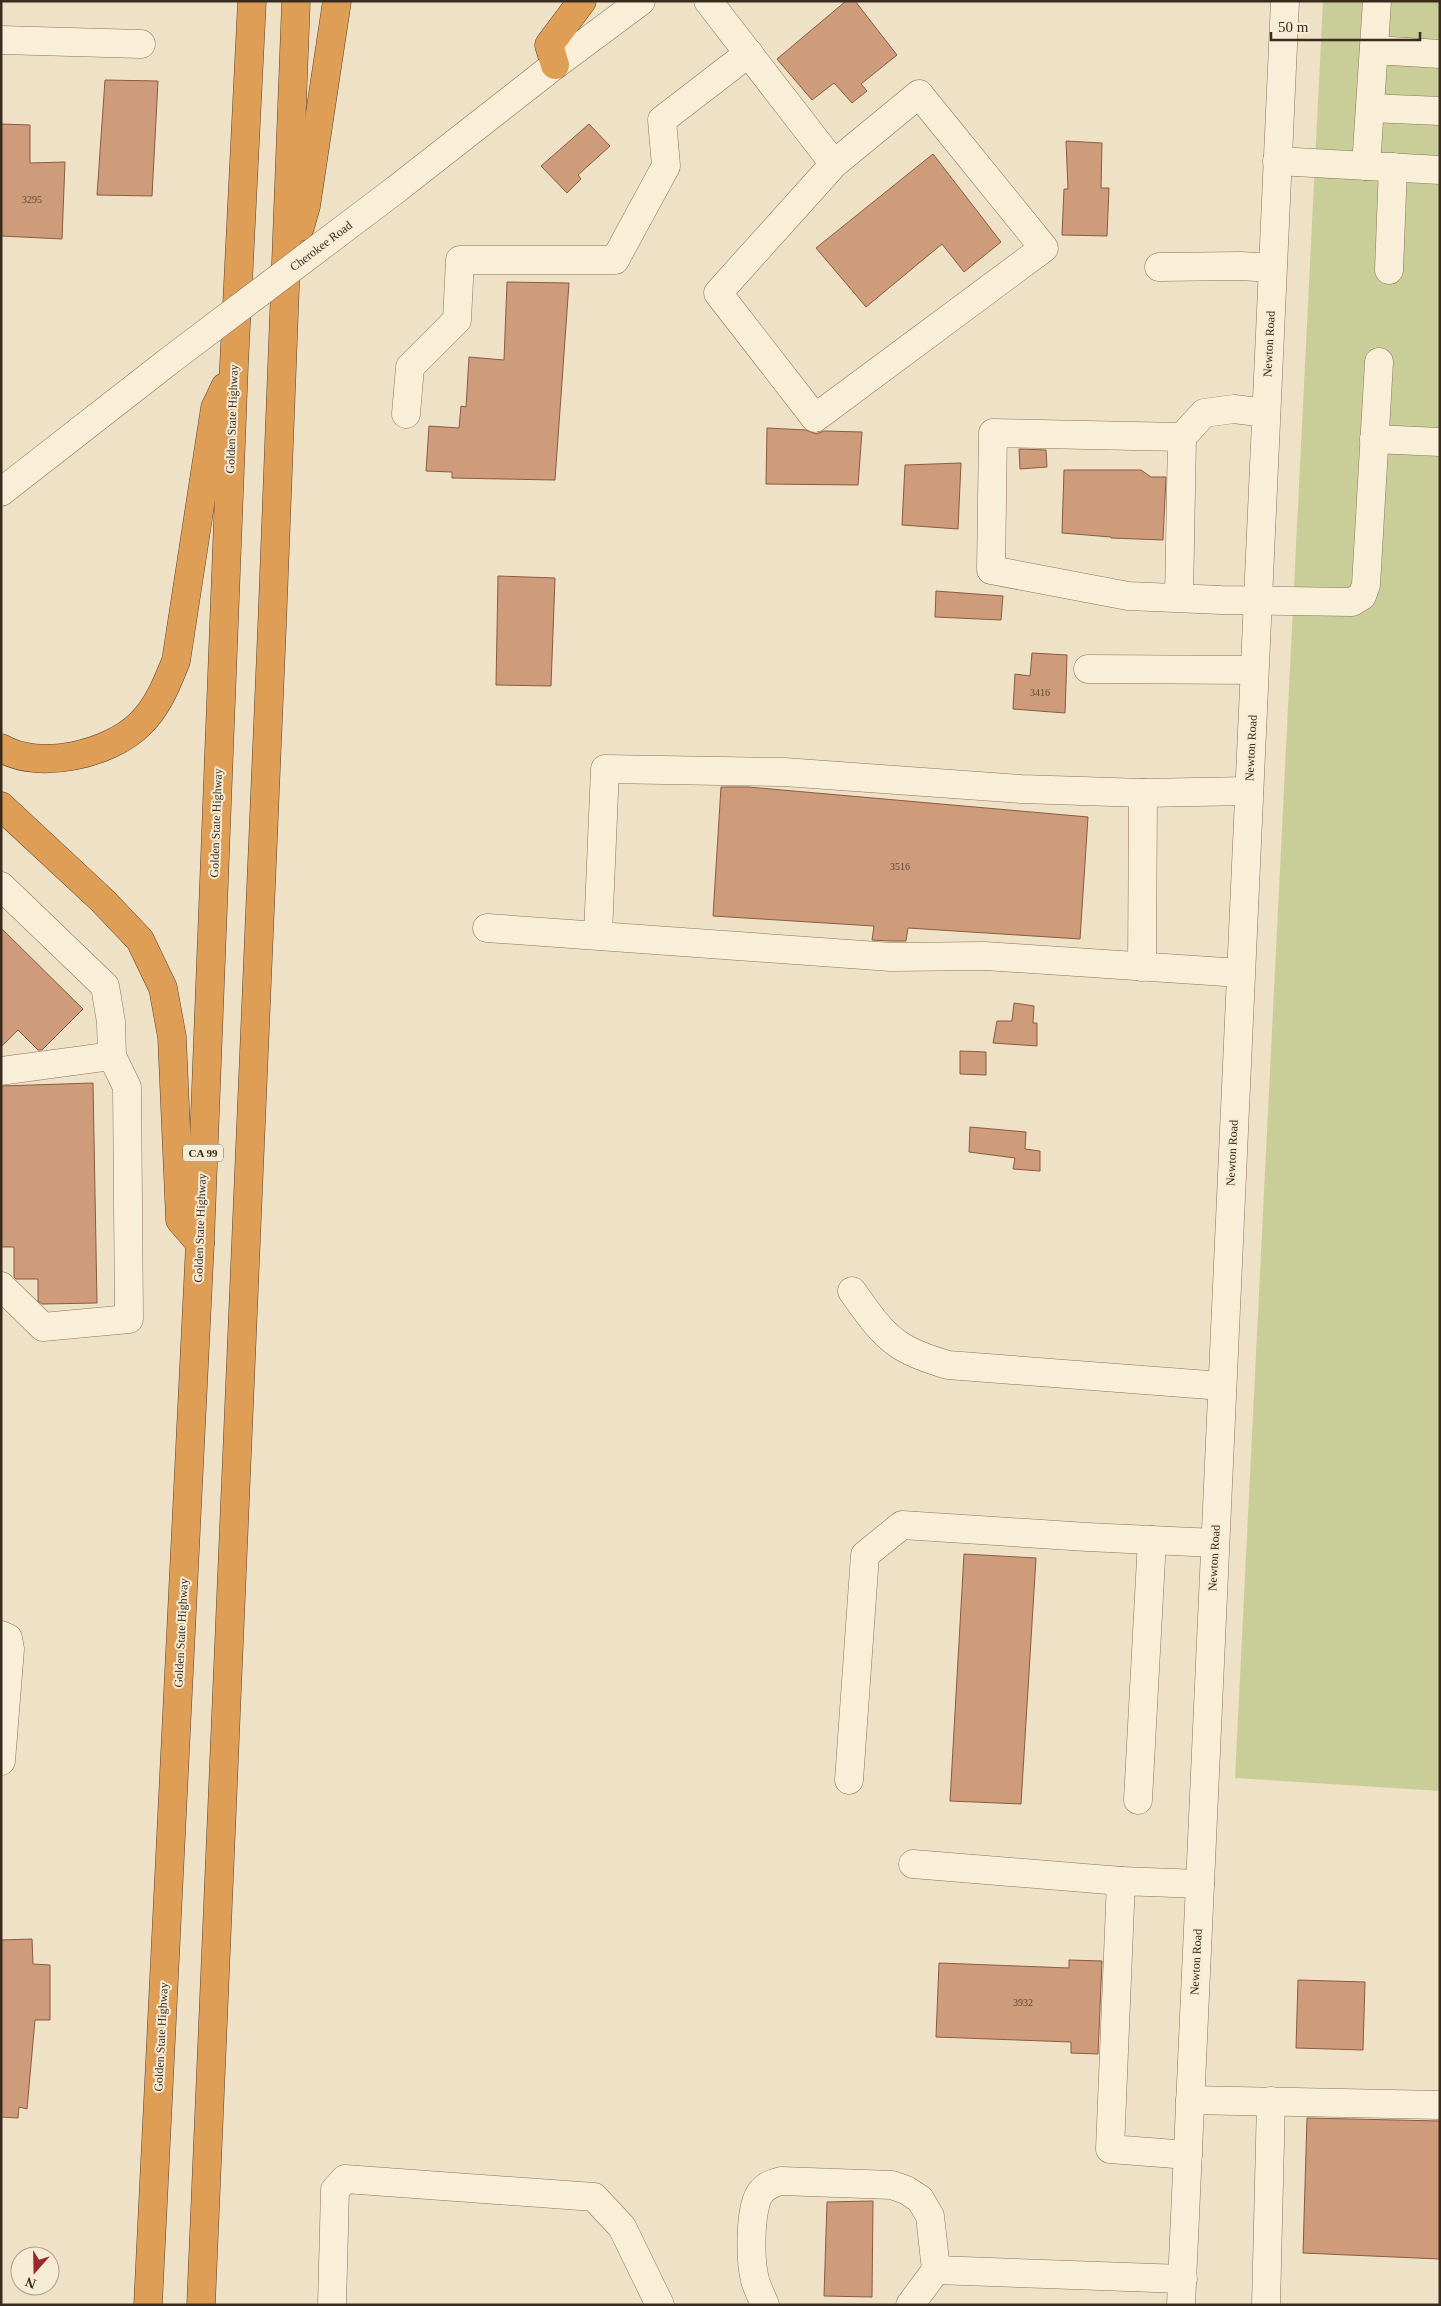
<svg xmlns="http://www.w3.org/2000/svg" width="1441" height="2306" viewBox="0 0 1441 2306" font-family="'Times New Roman',serif">
<rect width="100%" height="100%" fill="#efe1c5"/>
<path fill="#c9ce99" d="M1323,1H1440V1791L1235,1778Z"/>
<g fill="#ce9b7b" stroke="#8a5b40">
<path d="M846,1H855L897,55L861,84L867,91L852,103L834,83L812,100L777,59Z"/>
<path d="M105,80L158,81L152,196L97,195Z"/>
<path d="M1,124L30,125V163L65,162L62,239L1,236Z"/>
<path d="M589,124L610,146L578,175L581,179L567,193L541,166Z"/>
<path d="M1066,141L1102,143L1101,188H1109L1107,236L1062,235L1064,189H1068Z"/>
<path d="M933,154L1001,242L964,272L942,244L866,307L816,248Z"/>
<path d="M507,282L569,283L555,480L452,478V472L426,471L429,426L459,428L461,406L466,407L469,357L504,360Z"/>
<path d="M767,428L806,430L816,434L824,431L862,432L858,485L766,484Z"/>
<path d="M1019,449L1046,450L1047,467L1020,469Z"/>
<path d="M961,463L958,529L902,525L905,465Z"/>
<path d="M1064,470H1141L1151,477H1166L1163,540L1111,538V537L1062,533Z"/>
<path d="M498,576L555,578L551,686L496,685Z"/>
<path d="M936,591L1003,596L1001,620L935,617Z"/>
<path d="M1032,653L1067,655L1065,713L1013,709L1015,674L1030,676Z"/>
<path d="M721,787H748L1088,817L1080,939L908,928L906,941H891L872,940L874,926L713,916Z"/>
<path d="M1,928L83,1009L42,1050H38L18,1030L1,1047Z"/>
<path d="M1014,1003L1034,1006L1033,1023H1037V1046L993,1043L997,1021H1012Z"/>
<path d="M960,1051L986,1052V1075L960,1074Z"/>
<path d="M93,1083L97,1303L42,1304L38,1301V1279H16L14,1277V1247H1V1086Z"/>
<path d="M970,1127L1026,1132L1025,1149L1040,1151V1171L1013,1169L1015,1158L969,1152Z"/>
<path d="M964,1554L1036,1558L1021,1804L950,1801Z"/>
<path d="M32,1939L33,1964L50,1965V2020H35L27,2109L19,2107L18,2118L1,2117V1940Z"/>
<path d="M1069,1960L1102,1961L1098,2054L1071,2053V2042L936,2037L939,1963L1069,1968Z"/>
<path d="M1298,1980L1365,1982L1363,2050L1296,2048Z"/>
<path d="M1307,2118L1440,2121V2259L1303,2253Z"/>
<path d="M873,2201L872,2297L824,2296L827,2202Z"/>
</g>
<g fill="none" stroke-linecap="round" stroke-linejoin="round">
<defs>
<g id="minor">
<path d="M708,1L834,164"/>
<path d="M1,40L141,44"/>
<path d="M1374,50L1440,54"/>
<path d="M919,94L1044,248L815,418L718,293L834,164Z"/>
<path d="M1370,108L1440,111"/>
<path d="M1277,161L1440,170"/>
<path d="M1366,166L1377,1"/>
<path d="M394,191L555,65L641,1"/>
<path d="M1159,267L1241,266L1272,268"/>
<path d="M1389,270L1393,167"/>
<path d="M406,414L410,367L457,320L460,260H615L666,166L662,120L749,53"/>
<path d="M1182,437L1204,413L1234,409L1266,413"/>
<path d="M1374,439L1440,442"/>
<path d="M1,492L169,361"/>
<path d="M1179,598L1182,437L993,433L991,570L1128,596L1221,600L1352,602L1362,596L1366,585L1379,362"/>
<path d="M1088,669L1254,670"/>
<path d="M1,886L105,986L111,1022L112,1056L127,1087L129,1319L43,1327L1,1286"/>
<path d="M487,928L891,957L985,956L1240,973"/>
<path d="M598,934L605,769L784,772L1021,789L1143,793L1249,791"/>
<path d="M1142,967L1143,793"/>
<path d="M1,1071L112,1056"/>
<path d="M852,1291C865,1309 879,1331 898,1344C912,1354 931,1360 948,1365L1222,1386"/>
<path d="M1,1635L8,1638L10,1649L1,1761"/>
<path d="M849,1780L865,1555L902,1525L1087,1537L1215,1543"/>
<path d="M1138,1800L1152,1540"/>
<path d="M913,1864L1121,1881"/>
<path d="M1190,2100L1440,2105"/>
<path d="M1188,2155L1110,2149L1121,1881L1200,1884"/>
<path d="M936,2270L1183,2279"/>
<path d="M332,2305L335,2190L345,2179L594,2197L622,2227L660,2305"/>
<path d="M765,2305C762,2297 757,2288 755,2280C750,2261 749,2207 761,2192C767,2185 773,2183 781,2181L892,2185L906,2190L920,2199L930,2216L936,2270L910,2305"/>
<path d="M1181,2305L1285,1"/>
<path d="M1266,2305L1271,2101"/>
</g>
<g id="highway">
<path d="M555,65L549,45L582,1"/>
<path d="M300,227L306,206L337,1"/>
<path d="M1,748C39,771 110,754 140,724C158,707 167,683 176,661L215,408L225,387"/>
<path d="M1,806L103,901L140,940L163,988L172,1037L180,1220L200,1243"/>
<path d="M148,2305L200,1243L234,365L252,1"/>
<path d="M201,2305L272,627L296,1"/>
</g>
</defs>
<use href="#minor" stroke="#8b735b" stroke-width="29"/>
<use href="#highway" stroke="#58412f" stroke-width="29"/>
<use href="#minor" stroke="#f9efd9" stroke-width="28"/>
<use href="#highway" stroke="#df9e56" stroke-width="28"/>
<defs>
<path id="minor-bridge" d="M169,361L394,191"/>
</defs>
<use href="#minor-bridge" stroke="#8b735b" stroke-width="29" stroke-linecap="butt"/>
<use href="#minor-bridge" stroke="#f9efd9" stroke-width="28"/>
</g>
<g text-anchor="middle" dominant-baseline="central" stroke-width="4" stroke-linejoin="round" paint-order="stroke">
<g font-size="10" fill="#5f4736">
<text x="32" y="199">3295</text>
<text x="1040" y="692">3416</text>
<text x="900" y="866">3516</text>
<text x="1023" y="2002">3932</text>
</g>
<rect fill="#f6ecd5" stroke="#726556" stroke-width="1" x="183" y="1144.5" width="40" height="17" rx="4"/>
<g font-size="11" font-weight="bold" fill="#3a2b1f">
<text x="203" y="1153">CA 99</text>
</g>
<g font-size="12" fill="#3a2b1f" stroke="#f6ecd5">
<text transform="translate(321 246) rotate(-37)">Cherokee Road</text>
<text transform="translate(1269 344) rotate(-87)">Newton Road</text>
<text transform="translate(232 419) rotate(-88)">Golden State Highway</text>
<text transform="translate(1251 748) rotate(-87)">Newton Road</text>
<text transform="translate(216 823) rotate(-88)">Golden State Highway</text>
<text transform="translate(1232 1153) rotate(-87)">Newton Road</text>
<text transform="translate(200 1228) rotate(-88)">Golden State Highway</text>
<text transform="translate(1214 1558) rotate(-87)">Newton Road</text>
<text transform="translate(181 1633) rotate(-87)">Golden State Highway</text>
<text transform="translate(1196 1962) rotate(-87)">Newton Road</text>
<text transform="translate(161 2037) rotate(-87)">Golden State Highway</text>
</g>
</g>
<rect width="1441" height="2306" fill="none" stroke="#3a2b1f" stroke-width="5"/>
<g transform="translate(35 2271) rotate(200)"><circle r="24" fill="#f6ecd5" stroke="#ab9f8c"/>
<path d="M0-4L9 19L0 12L-9 19Z" fill="#9a2a2e"/>
<text y="-8" font-size="14" font-weight="bold" text-anchor="middle" fill="#3a2b1f">N</text>
</g>
<path d="M1271 32v8h149v-8" fill="none" stroke="#3a2b1f" stroke-width="2.5"/>
<text x="1278" y="32" font-size="15" fill="#3a2b1f" stroke="#f6ecd5" stroke-width="4" paint-order="stroke">50 m</text>
</svg>
